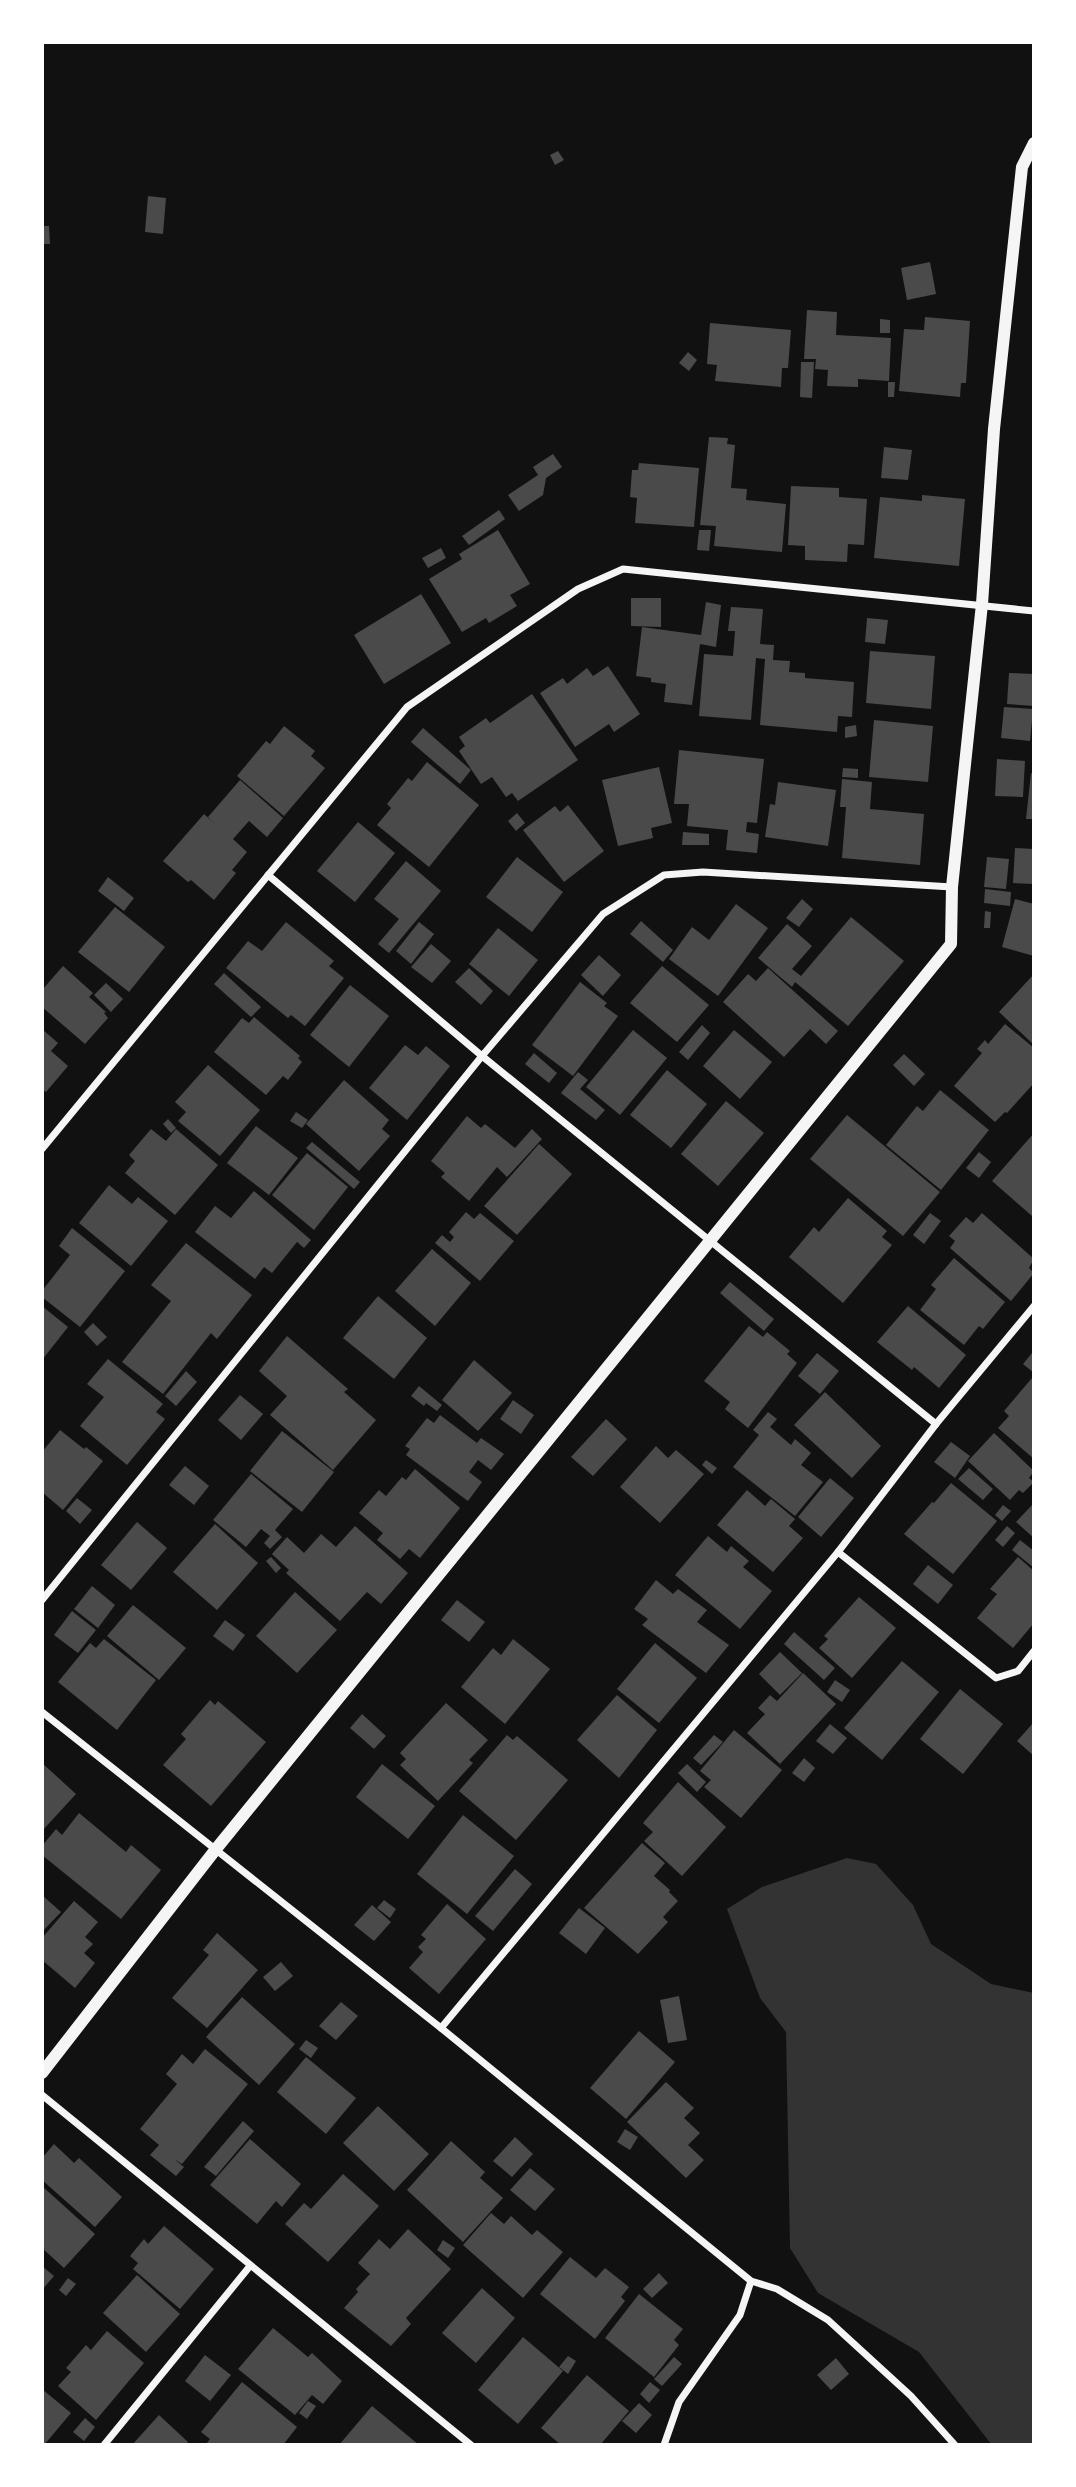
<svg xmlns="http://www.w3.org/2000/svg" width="1076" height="2487" viewBox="0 0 1076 2487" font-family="'DejaVu Sans',sans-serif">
<rect width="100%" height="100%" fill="#111"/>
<path fill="#333" d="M847,1858L876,1864L913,1905L931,1944L991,1984L1034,1993V2445H992L919,2352L818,2293L790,2248L786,2032L760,1998L727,1909L762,1887Z"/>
<g fill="#4a4a4a">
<path d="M558,151L564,160L555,165L550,155Z"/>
<path d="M148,196L166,198L163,234L145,232Z"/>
<path d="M42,226H49L50,244H42Z"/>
<path d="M930,262L936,294L907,300L901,268Z"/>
<path d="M807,310L837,312L836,335L891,338L889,381L858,379V387L827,386L828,370L815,369L816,359H804Z"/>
<path d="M925,317L970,321L966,383H961L960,397L899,391L904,329L924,330Z"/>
<path d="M880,319L890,320V333H880Z"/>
<path d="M710,323L791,330L788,368H782L781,387L715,381L717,365L707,364Z"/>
<path d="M688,352L697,360L689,371L679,363Z"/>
<path d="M801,362H814L812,398L800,397Z"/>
<path d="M888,382H895L894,397H888Z"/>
<path d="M709,437L728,438L727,444L735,445L731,488L747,489L746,500L786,504L782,552L714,546L716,526L700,525Z"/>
<path d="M884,447L912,450L908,480L881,478Z"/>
<path d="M553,454L562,467L546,478L543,495L519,511L508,495L538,475L533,467Z"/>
<path d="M639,463L699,468L694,527L635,523L637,498L630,497L632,470H638Z"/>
<path d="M791,486L839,488V497L867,499L864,545L848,544L847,562L805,560V546L788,545Z"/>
<path d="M922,495L965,499L959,566L874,558L880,497L922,501Z"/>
<path d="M499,510L505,519L469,545L462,536Z"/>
<path d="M498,530L530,584L510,595L517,606L489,623L486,618L462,632L429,579L462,559L459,554Z"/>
<path d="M699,530H711L709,551L697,550Z"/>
<path d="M441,548L446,558L428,568L422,558Z"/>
<path d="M421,594L451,643L384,684L354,635Z"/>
<path d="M631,598H661V627L631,626Z"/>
<path d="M706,602L721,605L716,647L700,644L692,705L664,702L666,684L651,682V678L636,676L642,627L701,635Z"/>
<path d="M731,607L763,609L760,644L774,645L773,660L790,661L789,672L805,673V678L854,682L852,717L838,716L837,732L760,725L765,659L756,658L751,720L699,716L704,654L733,656L735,631H728Z"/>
<path d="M867,618L888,620L885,644L865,642Z"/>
<path d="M870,651L935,656L931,709L866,703Z"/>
<path d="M608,666L640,714L614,732L609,724L575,747L540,693L563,678L567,684L587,668L593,676Z"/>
<path d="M1009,673L1034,674V706L1007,704Z"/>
<path d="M532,694L578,760L518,801L512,793L506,797L492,777L481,784L459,751L465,746L459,737L486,718L490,723Z"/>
<path d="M1004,707L1033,709L1030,741L1001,738Z"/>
<path d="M874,720L933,726L928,782L869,777Z"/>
<path d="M856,725L857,736L845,738V727Z"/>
<path d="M284,726L315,751L311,756L325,768L284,816L237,776L266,741L270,744Z"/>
<path d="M423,728L471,770L460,784L411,742Z"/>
<path d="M679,750L764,759L757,823L747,822L746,832L759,834L757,853L726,850L728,830L687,826L689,804H674Z"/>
<path d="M997,759L1025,761L1023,797L995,796Z"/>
<path d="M427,762L479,805L429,867L377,825L391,808L387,804L408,778L412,781Z"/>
<path d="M659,767L672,823L651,828L653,838L618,846L602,780Z"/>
<path d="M843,768L858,769V778L842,777Z"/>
<path d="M1031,773L1034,774V819H1026Z"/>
<path d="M842,779L872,782L870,809L924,814L920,865L842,858L846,807H840Z"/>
<path d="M240,780L283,818L267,837L249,821L233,839L247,852L232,870L236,873L214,900L191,880L188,882L163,861L204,814L215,824L208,817Z"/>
<path d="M778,782L836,790L828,846L765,837L770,804L775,805Z"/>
<path d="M568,805L604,851L564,882L523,830L555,806L560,812Z"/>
<path d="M517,813L525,823L516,831L508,821Z"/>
<path d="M358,822L395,853L355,902L317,871Z"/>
<path d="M683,832L709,834V845H682Z"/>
<path d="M1015,848L1034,849V884L1013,883Z"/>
<path d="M517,857L563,892L532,932L486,897Z"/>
<path d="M987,857L1009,859L1006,889L984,887Z"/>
<path d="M406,861L441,891L389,953L378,944L399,919L374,899Z"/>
<path d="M108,877L134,898L124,911L98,891Z"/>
<path d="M985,889L1011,892L1010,906L984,903Z"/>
<path d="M802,899L813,909L799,927L786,918Z"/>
<path d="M1015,899L1034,904V956L1002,947Z"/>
<path d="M736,904L768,928L718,996L669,959L692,927L709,940Z"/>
<path d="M115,907L165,947L129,992L78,952Z"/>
<path d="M985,911L991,912L990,928H984Z"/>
<path d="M851,917L904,961L848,1026L795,982L792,987L758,958L787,924L812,946L792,969L801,976Z"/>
<path d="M641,921L673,950L663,962L630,934Z"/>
<path d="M286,922L334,961L329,966L344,978L305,1026L291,1015L288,1018L226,968L248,941L262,951Z"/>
<path d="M419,922L434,934L411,964L396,951Z"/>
<path d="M498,928L538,960L509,996L469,964Z"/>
<path d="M431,944L451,961L432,983L411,967Z"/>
<path d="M599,955L621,975L603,996L581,975Z"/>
<path d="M63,966L93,993L89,997L106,1012L104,1013L108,1018L85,1044L42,1007V990Z"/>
<path d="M662,966L709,1005L677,1042L630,1003Z"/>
<path d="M469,968L493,991L481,1005L455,982Z"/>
<path d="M768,968L838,1031L826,1044L810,1029L784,1057L723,1002L748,974L756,981Z"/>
<path d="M224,973L261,1007L251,1017L214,984Z"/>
<path d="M1034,974V1045L999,1012Z"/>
<path d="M580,982L607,1003L604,1006L618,1016L573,1076L532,1045Z"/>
<path d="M106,983L123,999L111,1012L94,995Z"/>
<path d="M350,985L389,1016L349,1067L310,1035Z"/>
<path d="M254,1017L300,1056L298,1058L302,1062L288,1080L283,1076L266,1095L214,1052L242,1018L249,1023Z"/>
<path d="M1005,1024L1034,1048V1083L1007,1113L1005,1112L995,1122L954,1086L982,1053L977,1049L985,1040L988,1044Z"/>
<path d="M702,1025L710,1033L688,1060L679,1052Z"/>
<path d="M42,1029L58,1043L51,1051L68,1066L46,1092L42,1089Z"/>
<path d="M633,1030L667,1058L620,1115L586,1087Z"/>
<path d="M734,1030L772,1062L740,1099L703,1066Z"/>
<path d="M405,1045L418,1055L426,1046L450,1066L407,1120L369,1088Z"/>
<path d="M534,1053L557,1073L549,1083L525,1064Z"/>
<path d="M904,1054L925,1074L914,1086L893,1065Z"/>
<path d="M208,1065L260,1110L220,1156L178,1121L186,1112L175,1102Z"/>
<path d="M667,1070L707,1104L671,1148L630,1115Z"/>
<path d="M578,1072L588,1080L580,1089L605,1110L596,1120L561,1093Z"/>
<path d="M344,1080L389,1120L382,1129L390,1136L359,1171L306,1124Z"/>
<path d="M940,1090L989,1130L941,1190L886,1145L917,1106L923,1111Z"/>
<path d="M726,1101L764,1133L718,1186L681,1154Z"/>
<path d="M296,1112L308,1120L302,1128L290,1121Z"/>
<path d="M847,1115L940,1192L903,1236L810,1159Z"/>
<path d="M467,1116L481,1128L485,1124L515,1148L532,1129L542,1139L507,1177L497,1167L469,1201L441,1177L445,1173L431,1161Z"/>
<path d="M168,1119L176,1128L171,1133L163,1124Z"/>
<path d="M256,1126L298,1158L269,1195L227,1163Z"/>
<path d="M151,1129L166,1141L176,1129L218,1165L175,1215L125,1173L135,1161L129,1155Z"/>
<path d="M1034,1133V1215L1032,1216L992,1181Z"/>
<path d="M312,1142L360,1182L354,1189L306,1148Z"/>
<path d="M539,1144L572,1174L517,1235L484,1206Z"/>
<path d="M979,1152L991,1162L979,1178L966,1168Z"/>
<path d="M307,1153L348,1187L314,1230L272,1195Z"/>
<path d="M109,1185L132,1204L138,1197L168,1221L131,1266L79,1223Z"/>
<path d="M254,1191L311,1240L304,1248L297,1242L272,1273L264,1267L255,1279L195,1232L215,1206L231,1218Z"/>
<path d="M848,1198L887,1231L882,1237L892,1245L843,1303L789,1257L814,1227L819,1232Z"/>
<path d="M466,1212L474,1219L480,1213L514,1241L480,1281L435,1243L442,1235L450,1242L454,1237L449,1232Z"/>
<path d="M930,1213L941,1221L924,1244L913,1235Z"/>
<path d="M982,1213L1034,1259L1029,1268L1034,1273L1011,1301L950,1248L955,1241L949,1236L966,1217L973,1223Z"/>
<path d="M72,1228L125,1271L80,1327L42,1297V1291L70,1255L59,1246Z"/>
<path d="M186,1243L252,1295L217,1339L211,1333L163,1394L122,1362L171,1301L151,1285Z"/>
<path d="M432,1249L471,1283L435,1326L395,1291Z"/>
<path d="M954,1258L1005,1302L983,1329L979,1326L964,1345L920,1310L936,1289L931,1285Z"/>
<path d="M730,1282L774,1319L764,1331L720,1293Z"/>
<path d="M378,1296L427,1338L394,1379L343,1338Z"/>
<path d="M42,1306L68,1327L42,1360Z"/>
<path d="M908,1306L966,1355L939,1388L914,1367L912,1370L877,1342Z"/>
<path d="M93,1323L107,1337L97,1346L84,1332Z"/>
<path d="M749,1326L763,1337L767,1332L790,1351L787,1354L797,1363L748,1428L725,1409L730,1402L704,1381Z"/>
<path d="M287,1336L348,1389L344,1392L376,1420L333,1470L270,1415L287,1396L259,1371Z"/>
<path d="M817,1353L839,1371L820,1394L798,1376Z"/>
<path d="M1032,1353L1034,1355V1373L1023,1364Z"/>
<path d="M108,1359L163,1404L156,1412L165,1419L127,1465L80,1426L104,1397L87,1384Z"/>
<path d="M474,1360L512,1393L478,1431L442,1400Z"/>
<path d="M186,1371L197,1382L176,1406L165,1396Z"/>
<path d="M1032,1378L1034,1380V1459L998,1428L1009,1416L1004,1411Z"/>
<path d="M419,1386L442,1405L437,1411L426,1403L424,1406L411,1396Z"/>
<path d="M825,1392L881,1446L852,1478L794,1425Z"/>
<path d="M240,1395L263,1414L241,1440L218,1420Z"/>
<path d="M513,1400L534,1415L521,1434L500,1419Z"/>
<path d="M768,1412L777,1419L770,1427L791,1445L795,1439L811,1453L801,1465L823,1482L795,1516L733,1467L759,1435L753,1430Z"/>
<path d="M440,1415L477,1443L481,1438L504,1454L491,1470L478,1460L469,1472L482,1482L468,1501L406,1455L410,1449L405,1446L427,1418L434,1423Z"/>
<path d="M606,1419L627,1439L593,1476L571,1457Z"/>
<path d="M60,1430L84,1449L86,1447L103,1461L63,1510L42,1492V1452Z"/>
<path d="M282,1431L334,1472L302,1512L250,1471Z"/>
<path d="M994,1433L1034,1471L1029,1478L1034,1482L1023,1493L1019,1490L1010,1500L968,1461Z"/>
<path d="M951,1442L970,1456L955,1478L934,1462Z"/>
<path d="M656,1446L668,1458L676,1450L704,1474L660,1523L620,1487Z"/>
<path d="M706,1460L717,1468L712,1474L702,1465Z"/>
<path d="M185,1466L209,1486L194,1505L169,1485Z"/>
<path d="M969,1468L993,1489L983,1500L958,1479Z"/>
<path d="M415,1469L460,1508L420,1558L409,1549L400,1559L377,1540L383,1533L359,1513L379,1490L386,1496L402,1477L406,1480Z"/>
<path d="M251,1474L293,1509L275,1530L282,1537L270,1549L264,1543L270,1536L261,1529L246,1547L213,1520Z"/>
<path d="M830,1478L854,1498L821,1537L798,1517Z"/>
<path d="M951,1483L997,1521L953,1574L904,1534L932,1502L934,1503Z"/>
<path d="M747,1490L765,1506L771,1499L795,1519L789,1526L803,1538L773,1572L717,1525Z"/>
<path d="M77,1498L92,1510L80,1524L66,1511Z"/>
<path d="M1034,1503V1538L1016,1522Z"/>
<path d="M1003,1505L1011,1511L1002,1521L995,1515Z"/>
<path d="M137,1522L167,1548L131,1590L101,1565Z"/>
<path d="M215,1524L258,1563L217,1610L173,1572Z"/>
<path d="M355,1526L408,1573L381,1604L367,1592L340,1621L286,1573L289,1570L272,1554L287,1537L304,1553L321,1534L336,1547Z"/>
<path d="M1007,1526L1015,1533L1003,1547L995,1540Z"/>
<path d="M708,1536L727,1552L731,1546L749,1561L743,1567L772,1591L740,1629L675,1575Z"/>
<path d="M1020,1540L1034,1551V1568L1012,1550Z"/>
<path d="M271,1557L281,1568L276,1573L266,1561Z"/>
<path d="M1018,1557L1034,1571V1623L1013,1648L977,1618L997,1594L990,1589Z"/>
<path d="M928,1565L953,1585L938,1604L913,1584Z"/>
<path d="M656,1580L673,1594L678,1589L707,1610L697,1622L729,1645L706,1673L642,1625L648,1619L634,1609Z"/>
<path d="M92,1586L115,1605L98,1628L74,1609Z"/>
<path d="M295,1592L337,1630L297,1673L256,1636Z"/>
<path d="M859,1597L896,1628L852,1678L819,1648L828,1639L824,1636Z"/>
<path d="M457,1600L485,1622L469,1642L441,1620Z"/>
<path d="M133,1605L186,1648L159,1680L107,1636Z"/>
<path d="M72,1611L96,1630L78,1653L54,1635Z"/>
<path d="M225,1620L245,1635L233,1651L213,1636Z"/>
<path d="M794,1632L835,1668L824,1680L784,1644Z"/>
<path d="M104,1639L156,1680L117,1730L58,1682L90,1643L96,1648Z"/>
<path d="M513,1639L550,1669L505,1724L461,1687L493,1648L501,1655Z"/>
<path d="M655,1643L697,1678L659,1723L617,1689Z"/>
<path d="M780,1652L802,1673L780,1695L759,1674Z"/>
<path d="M902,1661L939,1692L882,1760L844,1728Z"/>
<path d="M803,1673L836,1704L780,1764L747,1733L765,1714L758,1708L770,1695L777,1701Z"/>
<path d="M835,1680L850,1690L842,1702L827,1692Z"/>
<path d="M960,1689L1003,1724L963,1774L920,1739Z"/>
<path d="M617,1695L657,1730L619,1778L577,1740Z"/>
<path d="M210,1700L215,1705L218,1701L266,1742L211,1806L163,1765L186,1739L181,1734Z"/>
<path d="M446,1703L488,1740L469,1760L473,1763L438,1801L400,1765L406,1759L400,1753Z"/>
<path d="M362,1714L386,1736L374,1749L350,1728Z"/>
<path d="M1034,1722V1756L1017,1741Z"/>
<path d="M830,1724L847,1738L833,1754L816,1741Z"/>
<path d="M734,1730L782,1770L741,1818L704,1787L711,1780L700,1771Z"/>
<path d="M507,1735L513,1740L517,1736L568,1780L516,1840L459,1791Z"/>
<path d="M714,1735L723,1742L701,1765L693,1758Z"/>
<path d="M804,1758L815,1768L804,1782L792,1773Z"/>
<path d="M42,1763L76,1794L42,1831Z"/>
<path d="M382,1764L435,1806L408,1839L356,1797Z"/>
<path d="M687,1764L706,1782L697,1792L678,1773Z"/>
<path d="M678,1782L726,1827L682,1876L644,1841L653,1832L643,1823Z"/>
<path d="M79,1813L126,1852L131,1845L161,1870L121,1919L42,1855V1846L56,1829L62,1835Z"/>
<path d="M463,1815L514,1856L467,1914L417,1874Z"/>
<path d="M642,1843L665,1863L654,1876L670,1890L669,1892L678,1901L663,1917L668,1922L638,1954L584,1908Z"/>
<path d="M515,1869L532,1884L493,1931L475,1916Z"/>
<path d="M42,1895L61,1912L42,1932Z"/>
<path d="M384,1900L396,1909L390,1918L377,1908Z"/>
<path d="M74,1901L98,1922L85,1937L93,1944L84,1953L95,1963L75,1988L42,1960V1938Z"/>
<path d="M447,1904L486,1939L439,1994L409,1968L423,1952L418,1947L426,1939L421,1935Z"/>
<path d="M372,1905L391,1922L374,1941L354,1925Z"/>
<path d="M579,1908L605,1928L586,1954L559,1933Z"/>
<path d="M217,1933L258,1970L207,2028L172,1998L209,1955L203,1950Z"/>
<path d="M281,1962L293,1976L275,1991L263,1977Z"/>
<path d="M679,1996L687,2040L668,2043L660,2000Z"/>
<path d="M242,1997L295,2044L259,2085L206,2037Z"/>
<path d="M341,2002L358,2016L336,2040L319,2026Z"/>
<path d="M639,2031L675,2062L626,2119L590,2088Z"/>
<path d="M306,2040L318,2048L311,2058L299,2049Z"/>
<path d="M205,2049L248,2084L182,2164L174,2159L184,2167L176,2176L150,2155L159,2145L140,2129L177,2084L166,2074L182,2054L193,2064Z"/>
<path d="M306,2057L356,2098L326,2134L277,2092Z"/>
<path d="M666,2082L694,2108L684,2118L700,2133L688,2145L704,2160L686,2178L627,2122Z"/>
<path d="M378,2106L429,2154L394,2191L343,2143Z"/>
<path d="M243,2121L254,2131L216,2176L204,2167Z"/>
<path d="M625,2129L638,2137L630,2150L617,2142Z"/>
<path d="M515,2137L533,2154L512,2177L493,2161Z"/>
<path d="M250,2139L301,2184L282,2207L276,2201L257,2224L210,2185Z"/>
<path d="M451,2141L485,2172L480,2178L503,2198L463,2242L407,2190Z"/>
<path d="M54,2144L74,2163L79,2158L122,2197L95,2227L42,2180V2158Z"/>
<path d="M530,2168L555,2189L535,2211L510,2190Z"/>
<path d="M343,2174L379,2206L328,2262L285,2224L304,2203L311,2209Z"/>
<path d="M42,2186L95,2234L64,2268L42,2248Z"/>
<path d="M491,2213L504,2224L511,2216L532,2235L537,2230L563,2252L523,2298L463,2245Z"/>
<path d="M164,2226L214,2269L180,2309L133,2269L138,2263L130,2256L144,2239L148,2244Z"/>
<path d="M408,2229L451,2269L406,2318L411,2324L391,2346L344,2308L358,2292L356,2289L370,2274L358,2263L379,2239L390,2249Z"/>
<path d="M443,2240L455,2248L448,2258L437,2250Z"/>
<path d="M570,2257L596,2278L605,2268L629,2287L621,2297L625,2301L595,2339L540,2294Z"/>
<path d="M42,2266L54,2276L42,2290Z"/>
<path d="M659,2273L668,2283L652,2298L643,2289Z"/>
<path d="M137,2275L180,2314L146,2352L103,2313Z"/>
<path d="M68,2278L76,2284L66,2296L59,2290Z"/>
<path d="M482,2288L515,2318L476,2363L442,2333Z"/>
<path d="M639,2294L683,2329L674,2340L679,2345L654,2377L605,2338Z"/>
<path d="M273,2328L308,2357L312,2353L342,2381L323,2404L312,2395L295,2415L238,2369Z"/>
<path d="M107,2331L144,2363L96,2420L58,2386L71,2372L66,2368L86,2345L91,2350Z"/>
<path d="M523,2337L563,2371L518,2424L478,2390Z"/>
<path d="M205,2355L231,2375L210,2401L185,2381Z"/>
<path d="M568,2356L576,2361L568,2374L559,2367Z"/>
<path d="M674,2357L682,2364L662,2386L654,2379Z"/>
<path d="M836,2358L849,2374L831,2390L817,2375Z"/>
<path d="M587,2375L629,2411L600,2445H561L541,2428Z"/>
<path d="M242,2382L297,2427L283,2445L207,2443L210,2439L201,2432Z"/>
<path d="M650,2382L660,2390L649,2403L640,2394Z"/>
<path d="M42,2389L71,2413L44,2445H42Z"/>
<path d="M308,2401L316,2406L307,2419L299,2413Z"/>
<path d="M639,2403L652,2415L636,2433L622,2421Z"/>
<path d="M372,2406L419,2445H339Z"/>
<path d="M159,2415L188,2442L185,2445H132Z"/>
<path d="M85,2418L95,2427L84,2441L73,2432Z"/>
</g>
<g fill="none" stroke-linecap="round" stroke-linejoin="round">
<g stroke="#f5f5f5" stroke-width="7">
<path d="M268,875L482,1056L936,1424"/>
<path d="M42,1149L407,707L578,589L623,569L1034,611"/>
<path d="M838,1552L996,1678L1018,1671L1034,1651"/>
<path d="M42,1600L482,1056L603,914L664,875L703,872L952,887"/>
<path d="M42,1712L441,2028L751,2281L777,2289L828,2320L911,2396L955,2445"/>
<path d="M441,2028L838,1552L936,1424L1034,1306"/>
<path d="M42,2095L471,2445"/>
<path d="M104,2445L250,2266"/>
<path d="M664,2445L679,2402L740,2315L751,2281"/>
</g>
<path stroke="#f5f5f5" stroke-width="12" d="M42,2073L216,1849L951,944L952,887L982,604L994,429L1022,167L1034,143"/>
</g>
<rect width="1076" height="2487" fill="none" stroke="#ffffff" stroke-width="88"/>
</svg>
